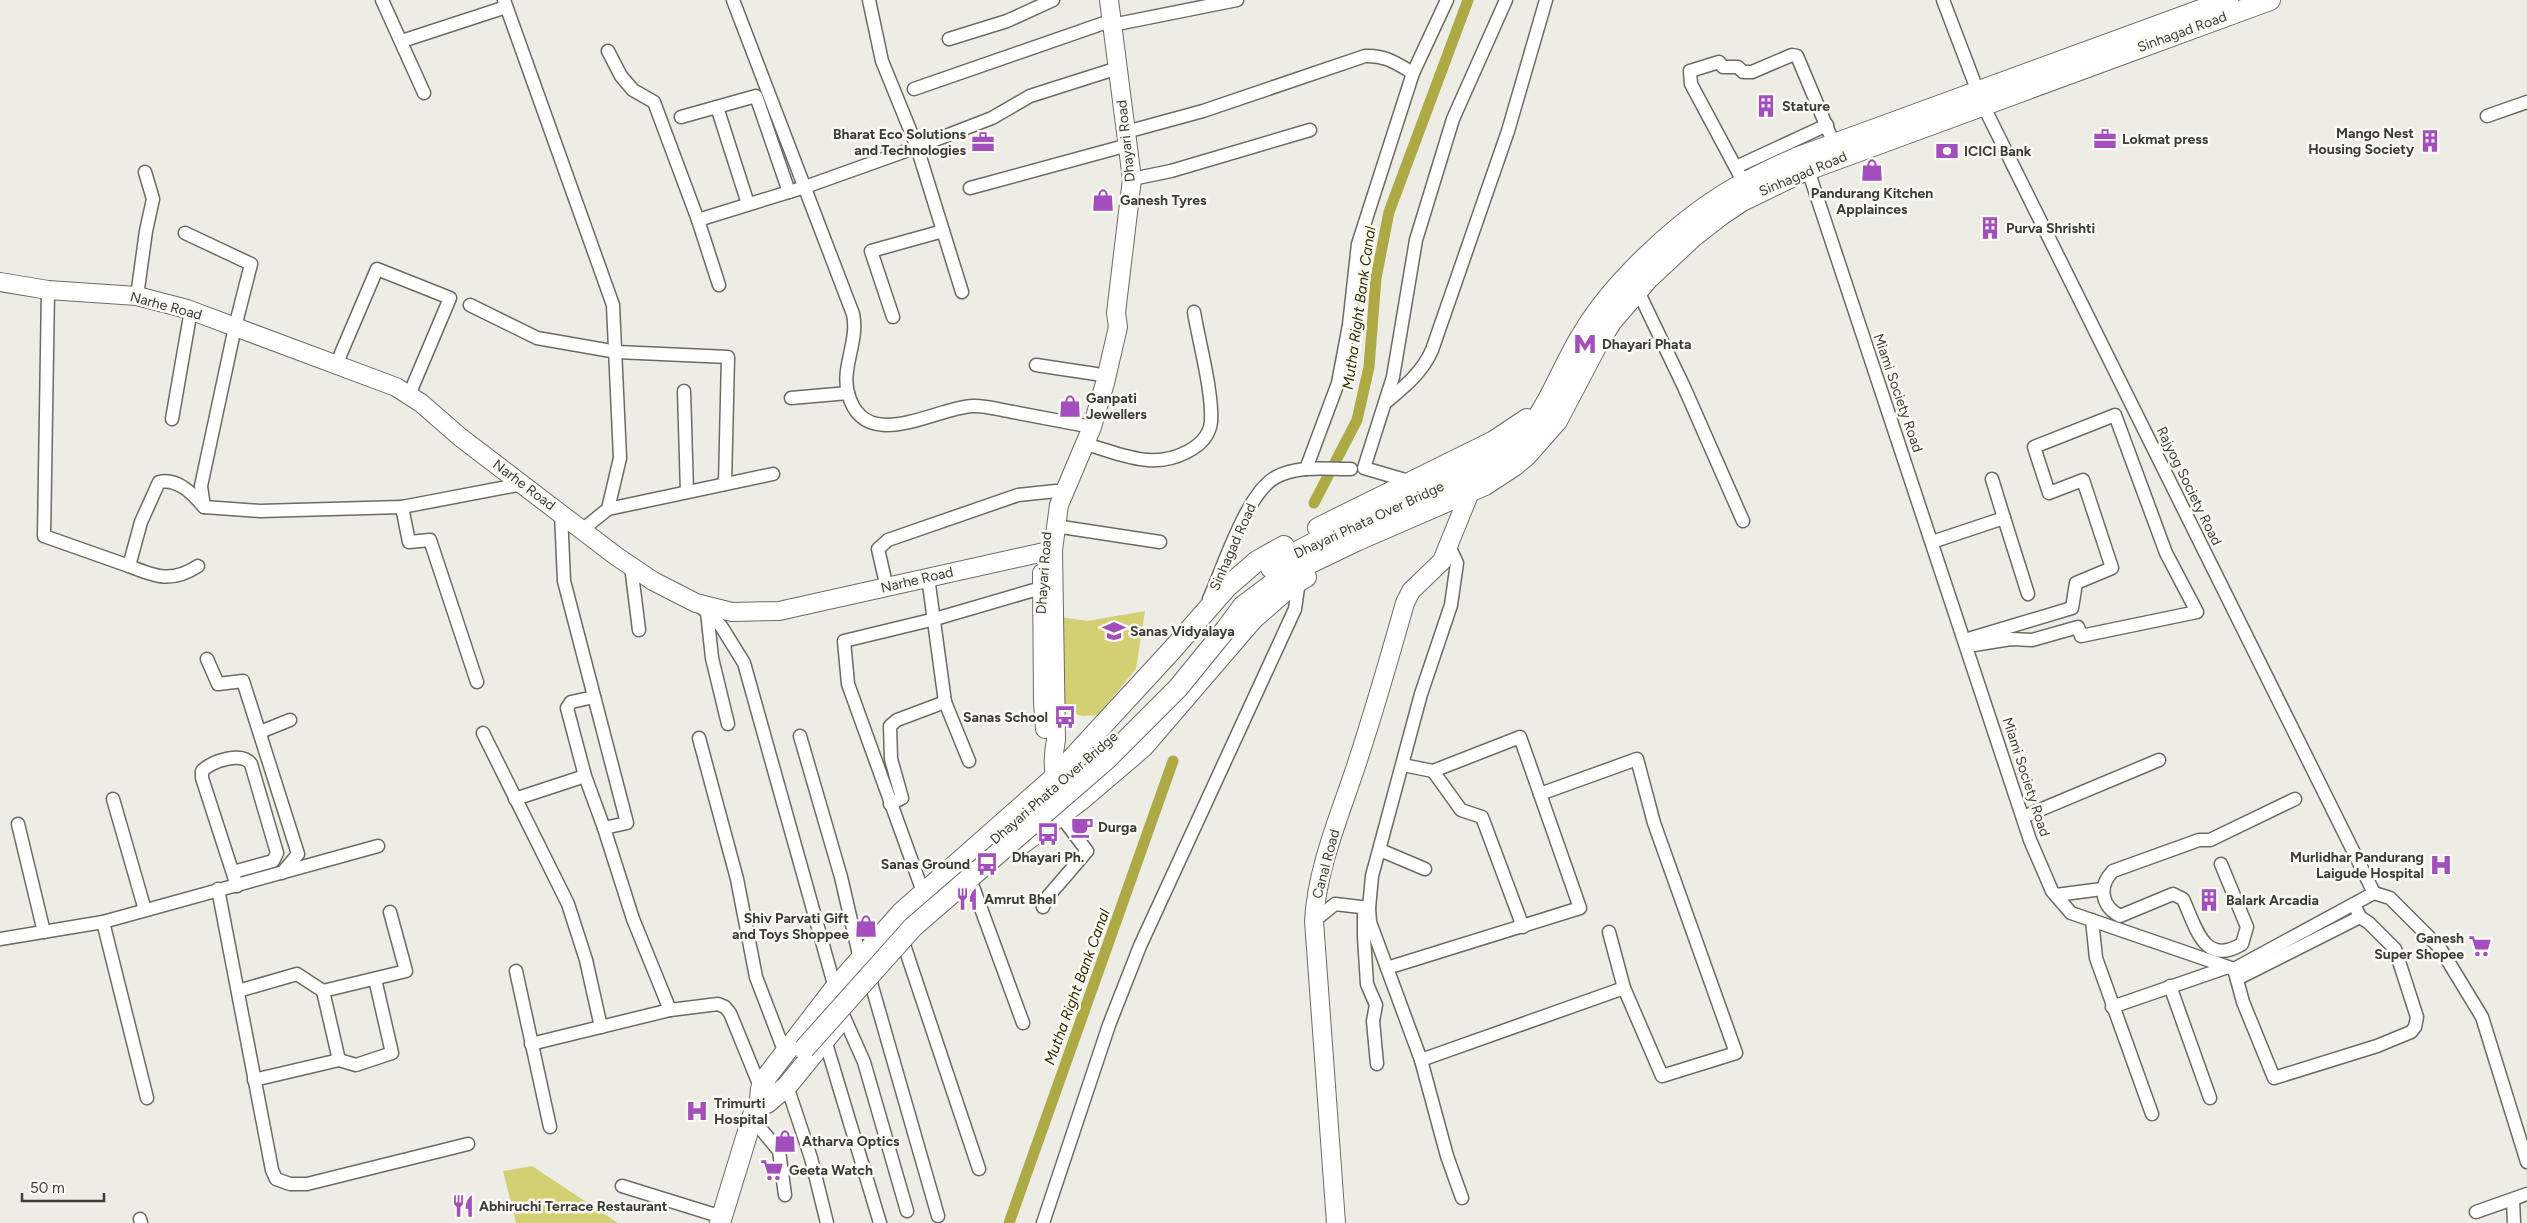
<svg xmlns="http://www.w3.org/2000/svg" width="2527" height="1223" viewBox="0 0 2527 1223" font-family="Figtree,sans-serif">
<rect width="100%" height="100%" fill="#edede5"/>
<g fill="#d3d074">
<path d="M1145,611L1136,669L1098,715L1082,716L1065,710L1061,617L1087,621Z"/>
<path d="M532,1166L618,1223H516L503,1171Z"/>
</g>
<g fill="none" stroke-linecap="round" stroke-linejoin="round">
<g stroke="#adaa46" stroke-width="11">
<path d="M1314,503L1357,420L1369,367L1376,278L1389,212L1468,0"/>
<path d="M1009,1223L1173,761"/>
</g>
<defs>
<g id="street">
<path d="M382,0L424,93"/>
<path d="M504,0L613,305L620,458L608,509L582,530"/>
<path d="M733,0L853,314C859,341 841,367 848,393C864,455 935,408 972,406C985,405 1000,410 1013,412C1040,417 1066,422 1092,427"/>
<path d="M869,0L882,61L917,147L962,292"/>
<path d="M1943,0L1983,105L2374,893"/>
<path d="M949,39L1007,21L1053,0"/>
<path d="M402,41L506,7"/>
<path d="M608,51L621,76L633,90L654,102L698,220L805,187L917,147L992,118L1030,96L1118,68"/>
<path d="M1413,73L1447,0"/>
<path d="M914,89L1107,22L1112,25L1237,0"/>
<path d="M717,107L748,204"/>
<path d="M2487,116L2527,102"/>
<path d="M681,117L756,96L789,192"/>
<path d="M1126,132L1203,111L1365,56C1385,55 1396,63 1413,73L1358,244L1349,325L1338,383L1306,469"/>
<path d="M1736,167L1827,125"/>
<path d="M1808,170L2030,840L2052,891L2071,913L2234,969L2374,893L2390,898L2440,948L2482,1017L2527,1162"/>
<path d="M1132,179L1171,171L1310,130"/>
<path d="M1744,183L1691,84L1690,71L1719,62L1723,67H1738L1743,72H1752L1792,55L1797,56L1834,144"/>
<path d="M970,188L1128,145"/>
<path d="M698,220L719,285"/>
<path d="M185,233L251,264L235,327L201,486L204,507"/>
<path d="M48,290L44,536L129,566L141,522L159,482C178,478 193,494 204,507L260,511L402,507L523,484"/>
<path d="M1638,291L1684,387L1743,521"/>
<path d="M137,296L146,231L153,199L145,172"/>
<path d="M470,305L537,338L617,352L728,357L725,484"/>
<path d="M893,317L871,251L943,231"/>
<path d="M336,365L377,269L450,298L409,395"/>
<path d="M1036,365L1096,374"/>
<path d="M684,391L687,492"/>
<path d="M791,398L848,393"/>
<path d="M1385,403C1404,387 1422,373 1432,350L1508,131L1546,0"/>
<path d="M172,419L191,310"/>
<path d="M1085,444C1105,449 1127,459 1148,460C1171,462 1208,449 1211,422C1213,393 1199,342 1194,312"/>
<path d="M1992,479L2004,518"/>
<path d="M1412,482L1364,468L1393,377L1416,240L1453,119L1506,0"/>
<path d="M402,507L409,542L430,540L477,682"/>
<path d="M608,509L773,474"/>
<path d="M561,513L564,581L627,823L604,828L633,919L670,1010"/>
<path d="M1055,526L1160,542"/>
<path d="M1932,542L2004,518L2028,594"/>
<path d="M1449,546L1457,563L1451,605L1421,694L1372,876L1369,908L1370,922L1421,1060L1447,1156L1462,1198"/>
<path d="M129,566C156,577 172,583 198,566"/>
<path d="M631,566L639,630"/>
<path d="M928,577L945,702L969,761"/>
<path d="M887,588L878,549L888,540L1018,495L1056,491"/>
<path d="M1209,599C1223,568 1247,492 1276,477C1299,465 1327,469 1351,469"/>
<path d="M698,604L721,626L744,663L835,988"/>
<path d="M707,612L712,658L728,724"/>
<path d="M1965,640L2072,608L2076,583L2112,568L2083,480L2049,493L2034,447L2115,415L2166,553L2197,612L2081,636L2078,627L2032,640L2011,639L1967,646"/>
<path d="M207,659L218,684L243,681L298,854L282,873"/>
<path d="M594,697L571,702L567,708L585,776L604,828"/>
<path d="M260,732L290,720"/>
<path d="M483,733L568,904L586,960L601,1027"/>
<path d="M800,736L841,877L860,959"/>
<path d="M699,738L737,879L756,977L785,1053"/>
<path d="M1433,771L1461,810L1482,817L1523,927"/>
<path d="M113,799L145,910"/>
<path d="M515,799L585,776"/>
<path d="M890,804L902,798L891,759L890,726L897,720L945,702"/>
<path d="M2023,817L2159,760"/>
<path d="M18,824L44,932"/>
<path d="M1380,850L1425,869"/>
<path d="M2221,864L2247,927L2242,944C2204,967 2196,927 2183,899L2173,894L2120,916C2101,906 2098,886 2113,871L2199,840H2210L2295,799"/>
<path d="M233,872L273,861L277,853L251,764C242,751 212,761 202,771V778L237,886"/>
<path d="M972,884L1023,1023"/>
<path d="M218,889L272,1170L276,1179L290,1184H307L468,1144"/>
<path d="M2056,895L2102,889"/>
<path d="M928,897L923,892L848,684L844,641L935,619L1041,588"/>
<path d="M1043,907L1045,900L1087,851L1060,815"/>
<path d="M2092,920L2096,958L2152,1114"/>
<path d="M1314,921L1335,904L1369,908L1364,914V937L1367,984L1376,1005L1373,1021L1377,1064"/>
<path d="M103,922L147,1098"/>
<path d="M1609,932L1624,988"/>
<path d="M0,939L103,922L378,846"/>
<path d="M904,945L979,1169"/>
<path d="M1387,968L1580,908L1520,737L1433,771L1403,765"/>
<path d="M2234,969L2243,1002L2274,1078L2377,1046L2411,1032L2415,1027L2417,1017L2395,949L2369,923L2360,917L2354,904"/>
<path d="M516,971L550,1127"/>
<path d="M2237,979L2360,917"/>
<path d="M871,983L938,1216"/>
<path d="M2170,986L2210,1098"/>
<path d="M238,991L297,974L323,991L406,971L390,912"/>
<path d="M323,991L339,1060"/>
<path d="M2112,1007L2228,967"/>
<path d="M844,1017L864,1062L907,1211"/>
<path d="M825,1040L880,1223"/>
<path d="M531,1044L670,1010L718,1004L725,1007L730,1013L761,1089"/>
<path d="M1421,1060L1624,988L1662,1076L1736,1053L1654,823L1637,759L1540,794"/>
<path d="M254,1080L339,1060L356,1065L392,1053L375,979"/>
<path d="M787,1086L811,1158L827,1223"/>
<path d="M761,1129L779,1151L785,1195"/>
<path d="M622,1186L722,1217"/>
<path d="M2513,1200L2514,1223"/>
<path d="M2476,1212L2527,1194"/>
<path d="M140,1219L141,1223"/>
<path d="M1043,1223L1109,1025L1140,946L1295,609L1299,581"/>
</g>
<g id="secondary">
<path d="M0,282L48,290L137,296L187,309L396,387L421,403L460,437L616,556L653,581L696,603L732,612L779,611L1053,550"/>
<path d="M1042,573L1043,702L1045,729"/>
<path d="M1058,785C1052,771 1053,755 1056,740L1053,550L1059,505L1092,427L1105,383L1118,327L1116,313L1132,179L1109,0"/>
<path d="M1336,1223L1314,921C1317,866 1341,813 1358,760C1375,708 1390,656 1405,603L1411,591L1442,561L1470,492"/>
</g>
<g id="primary">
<path d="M1318,528L1494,441L1527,419"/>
<path d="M1271,568C1323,532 1391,511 1449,484C1471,473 1492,464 1511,448C1546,419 1559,371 1583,333C1615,280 1681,219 1735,188C1755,177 1776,167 1796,158L2228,0"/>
<path d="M1226,629L1243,606L1283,576L1356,541L1485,485L1514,466L1527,455L1557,421L1598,343L1612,321L1648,279L1694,236L1721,215L1742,201L1802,172L2270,0"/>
<path d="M1023,843L1081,800L1143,747L1253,619L1292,585L1306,577"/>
<path d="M760,1099L761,1089L765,1079L835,988L901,913L1055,777L1171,651L1227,587L1257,561L1284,546"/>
<path d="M767,1103L787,1086L837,1025"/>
<path d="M720,1223L753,1115L767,1089"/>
</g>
</defs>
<use href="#street" stroke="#6b6b64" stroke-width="15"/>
<use href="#secondary" stroke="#6b6b64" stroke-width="20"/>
<use href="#primary" stroke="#6b6b64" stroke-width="22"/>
<use href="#street" stroke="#fff" stroke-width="12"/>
<use href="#secondary" stroke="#fff" stroke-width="18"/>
<use href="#primary" stroke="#fff" stroke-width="20"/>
<defs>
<path id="primary-bridge" d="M804,1049L913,927L1106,760L1178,688L1226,629"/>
</defs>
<use href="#primary-bridge" stroke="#6b6b64" stroke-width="22" stroke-linecap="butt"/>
<use href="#primary-bridge" stroke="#fff" stroke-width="20"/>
</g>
<defs>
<symbol id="building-bare" viewBox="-9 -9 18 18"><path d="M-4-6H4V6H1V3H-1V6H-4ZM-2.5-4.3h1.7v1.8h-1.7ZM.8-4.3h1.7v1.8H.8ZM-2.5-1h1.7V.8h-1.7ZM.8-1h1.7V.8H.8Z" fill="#a24fbd" stroke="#fbfbf3" stroke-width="2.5" paint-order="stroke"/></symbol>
<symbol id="office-bare" viewBox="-9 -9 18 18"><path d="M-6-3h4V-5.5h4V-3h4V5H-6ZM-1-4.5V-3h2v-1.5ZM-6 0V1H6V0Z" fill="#a24fbd" stroke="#fbfbf3" stroke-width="2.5" paint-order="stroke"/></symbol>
<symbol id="bank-bare" viewBox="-9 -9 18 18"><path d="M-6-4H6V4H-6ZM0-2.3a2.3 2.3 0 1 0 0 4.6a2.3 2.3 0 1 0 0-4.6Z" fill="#a24fbd" stroke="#fbfbf3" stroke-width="2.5" paint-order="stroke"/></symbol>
<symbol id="shop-bare" viewBox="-9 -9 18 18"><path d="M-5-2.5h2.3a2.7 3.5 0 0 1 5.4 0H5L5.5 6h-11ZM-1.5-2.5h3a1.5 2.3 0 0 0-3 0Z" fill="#a24fbd" stroke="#fbfbf3" stroke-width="2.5" paint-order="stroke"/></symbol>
<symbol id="metro-bare" viewBox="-9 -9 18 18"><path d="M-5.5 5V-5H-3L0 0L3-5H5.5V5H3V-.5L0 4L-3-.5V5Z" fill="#a24fbd" stroke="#fbfbf3" stroke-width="2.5" paint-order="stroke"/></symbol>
<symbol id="school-bare" viewBox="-9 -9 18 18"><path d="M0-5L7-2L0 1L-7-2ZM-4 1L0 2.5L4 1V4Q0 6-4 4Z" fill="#a24fbd" stroke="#fbfbf3" stroke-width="2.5" paint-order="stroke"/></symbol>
<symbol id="bus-bare" viewBox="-9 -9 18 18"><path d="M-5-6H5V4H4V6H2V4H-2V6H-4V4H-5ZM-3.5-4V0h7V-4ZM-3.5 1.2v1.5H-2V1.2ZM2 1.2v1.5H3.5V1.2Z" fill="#a24fbd" stroke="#fbfbf3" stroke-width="2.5" paint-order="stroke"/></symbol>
<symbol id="cafe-bare" viewBox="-9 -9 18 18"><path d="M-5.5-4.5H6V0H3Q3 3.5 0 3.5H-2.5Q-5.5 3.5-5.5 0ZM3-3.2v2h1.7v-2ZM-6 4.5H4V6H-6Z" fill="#a24fbd" stroke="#fbfbf3" stroke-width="2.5" paint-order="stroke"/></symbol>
<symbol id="hospital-bare" viewBox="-9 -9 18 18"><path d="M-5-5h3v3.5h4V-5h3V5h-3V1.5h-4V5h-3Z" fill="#a24fbd" stroke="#fbfbf3" stroke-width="2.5" paint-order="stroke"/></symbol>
<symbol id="restaurant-bare" viewBox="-9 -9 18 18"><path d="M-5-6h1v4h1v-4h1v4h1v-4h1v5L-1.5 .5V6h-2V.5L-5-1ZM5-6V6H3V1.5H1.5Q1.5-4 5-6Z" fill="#a24fbd" stroke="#fbfbf3" stroke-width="2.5" paint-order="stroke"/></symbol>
<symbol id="supermarket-bare" viewBox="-9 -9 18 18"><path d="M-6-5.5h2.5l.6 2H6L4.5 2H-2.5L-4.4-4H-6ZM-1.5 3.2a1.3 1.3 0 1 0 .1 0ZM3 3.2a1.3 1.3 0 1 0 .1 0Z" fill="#a24fbd" stroke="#fbfbf3" stroke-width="2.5" paint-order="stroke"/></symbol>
</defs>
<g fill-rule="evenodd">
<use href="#building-bare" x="1750" y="90" width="32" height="32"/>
<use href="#office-bare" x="2089" y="123" width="32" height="32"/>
<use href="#building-bare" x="2414" y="125" width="32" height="32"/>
<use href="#office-bare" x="967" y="126" width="32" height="32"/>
<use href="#bank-bare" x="1931" y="135" width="32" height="32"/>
<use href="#shop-bare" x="1856" y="154" width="32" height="32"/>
<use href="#shop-bare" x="1087" y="184" width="32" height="32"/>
<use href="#building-bare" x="1974" y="212" width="32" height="32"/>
<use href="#metro-bare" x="1569" y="328" width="32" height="32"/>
<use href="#shop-bare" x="1054" y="390" width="32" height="32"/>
<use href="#school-bare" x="1098" y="615" width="32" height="32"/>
<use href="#bus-bare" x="1049" y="701" width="32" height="32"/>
<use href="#cafe-bare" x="1066" y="811" width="32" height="32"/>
<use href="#bus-bare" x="1032" y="818" width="32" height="32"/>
<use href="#bus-bare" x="971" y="848" width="32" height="32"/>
<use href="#hospital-bare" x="2425" y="849" width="32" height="32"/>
<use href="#restaurant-bare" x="951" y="883" width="32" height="32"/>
<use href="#building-bare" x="2193" y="884" width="32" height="32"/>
<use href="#shop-bare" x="850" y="910" width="32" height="32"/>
<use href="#supermarket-bare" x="2464" y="930" width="32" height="32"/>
<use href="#hospital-bare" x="681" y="1095" width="32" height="32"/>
<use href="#shop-bare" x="769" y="1125" width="32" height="32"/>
<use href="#supermarket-bare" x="756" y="1154" width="32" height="32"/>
<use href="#restaurant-bare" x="447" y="1190" width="32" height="32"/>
</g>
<g text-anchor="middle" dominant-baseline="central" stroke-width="5" stroke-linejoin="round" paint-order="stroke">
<g font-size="14" fill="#3c3c39" stroke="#fbfbf3">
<text transform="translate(2182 32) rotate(-20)">Sinhagad Road</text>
<text transform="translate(1126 141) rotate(-96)">Dhayari Road</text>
<text transform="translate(1803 174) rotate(-23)">Sinhagad Road</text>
<text transform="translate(166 306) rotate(15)">Narhe Road</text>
<text transform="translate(1898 393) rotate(71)">Miami Society Road</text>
<text transform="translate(524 485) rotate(37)">Narhe Road</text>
<text transform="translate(2189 486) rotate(64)">Rajyog Society Road</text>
<text transform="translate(1369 520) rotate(-25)">Dhayari Phata Over Bridge</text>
<text transform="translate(1233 547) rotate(-66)">Sinhagad Road</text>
<text transform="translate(1044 573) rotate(-86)">Dhayari Road</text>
<text transform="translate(917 580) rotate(-13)">Narhe Road</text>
<text transform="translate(2026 777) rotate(72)">Miami Society Road</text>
<text transform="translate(1054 788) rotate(-41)">Dhayari Phata Over Bridge</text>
<text transform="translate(1326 864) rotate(-75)">Canal Road</text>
</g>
<g font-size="14" font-weight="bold" fill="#3c3c39" stroke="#fbfbf3" text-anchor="start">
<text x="1782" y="106">Stature</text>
<text x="2414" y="133" text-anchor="end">Mango Nest<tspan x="2414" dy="16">Housing Society</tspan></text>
<text x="966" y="134" text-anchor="end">Bharat Eco Solutions<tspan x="966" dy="16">and Technologies</tspan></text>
<text x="2122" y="139">Lokmat press</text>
<text x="1964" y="151">ICICI Bank</text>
<text x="1872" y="193" text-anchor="middle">Pandurang Kitchen<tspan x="1872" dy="16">Applainces</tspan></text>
<text x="1120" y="200">Ganesh Tyres</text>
<text x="2006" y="228">Purva Shrishti</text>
<text x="1602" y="344">Dhayari Phata</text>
<text x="1086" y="398">Ganpati<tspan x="1086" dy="16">Jewellers</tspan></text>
<text x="1130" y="631">Sanas Vidyalaya</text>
<text x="1048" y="717" text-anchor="end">Sanas School</text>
<text x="1098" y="827">Durga</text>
<text x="1048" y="857" text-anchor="middle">Dhayari Ph.</text>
<text x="2424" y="857" text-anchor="end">Murlidhar Pandurang<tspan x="2424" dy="16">Laigude Hospital</tspan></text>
<text x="970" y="864" text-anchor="end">Sanas Ground</text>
<text x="984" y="899">Amrut Bhel</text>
<text x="2226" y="900">Balark Arcadia</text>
<text x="849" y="918" text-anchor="end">Shiv Parvati Gift<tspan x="849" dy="16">and Toys Shoppee</tspan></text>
<text x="2464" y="938" text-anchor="end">Ganesh<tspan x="2464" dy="16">Super Shopee</tspan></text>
<text x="714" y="1103">Trimurti<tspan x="714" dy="16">Hospital</tspan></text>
<text x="802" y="1141">Atharva Optics</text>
<text x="789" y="1170">Geeta Watch</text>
<text x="479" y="1206">Abhiruchi Terrace Restaurant</text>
</g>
<g font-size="15" font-style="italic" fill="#2d2b00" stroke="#fbfbf3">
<text transform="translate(1359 308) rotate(-82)">Mutha Right Bank Canal</text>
<text transform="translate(1077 987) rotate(-70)">Mutha Right Bank Canal</text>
</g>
</g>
<path d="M22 1193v8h82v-8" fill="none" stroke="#3c3c39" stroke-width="2.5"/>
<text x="30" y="1193" font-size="15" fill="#3c3c39" stroke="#fbfbf3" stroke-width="4" paint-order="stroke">50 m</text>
</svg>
